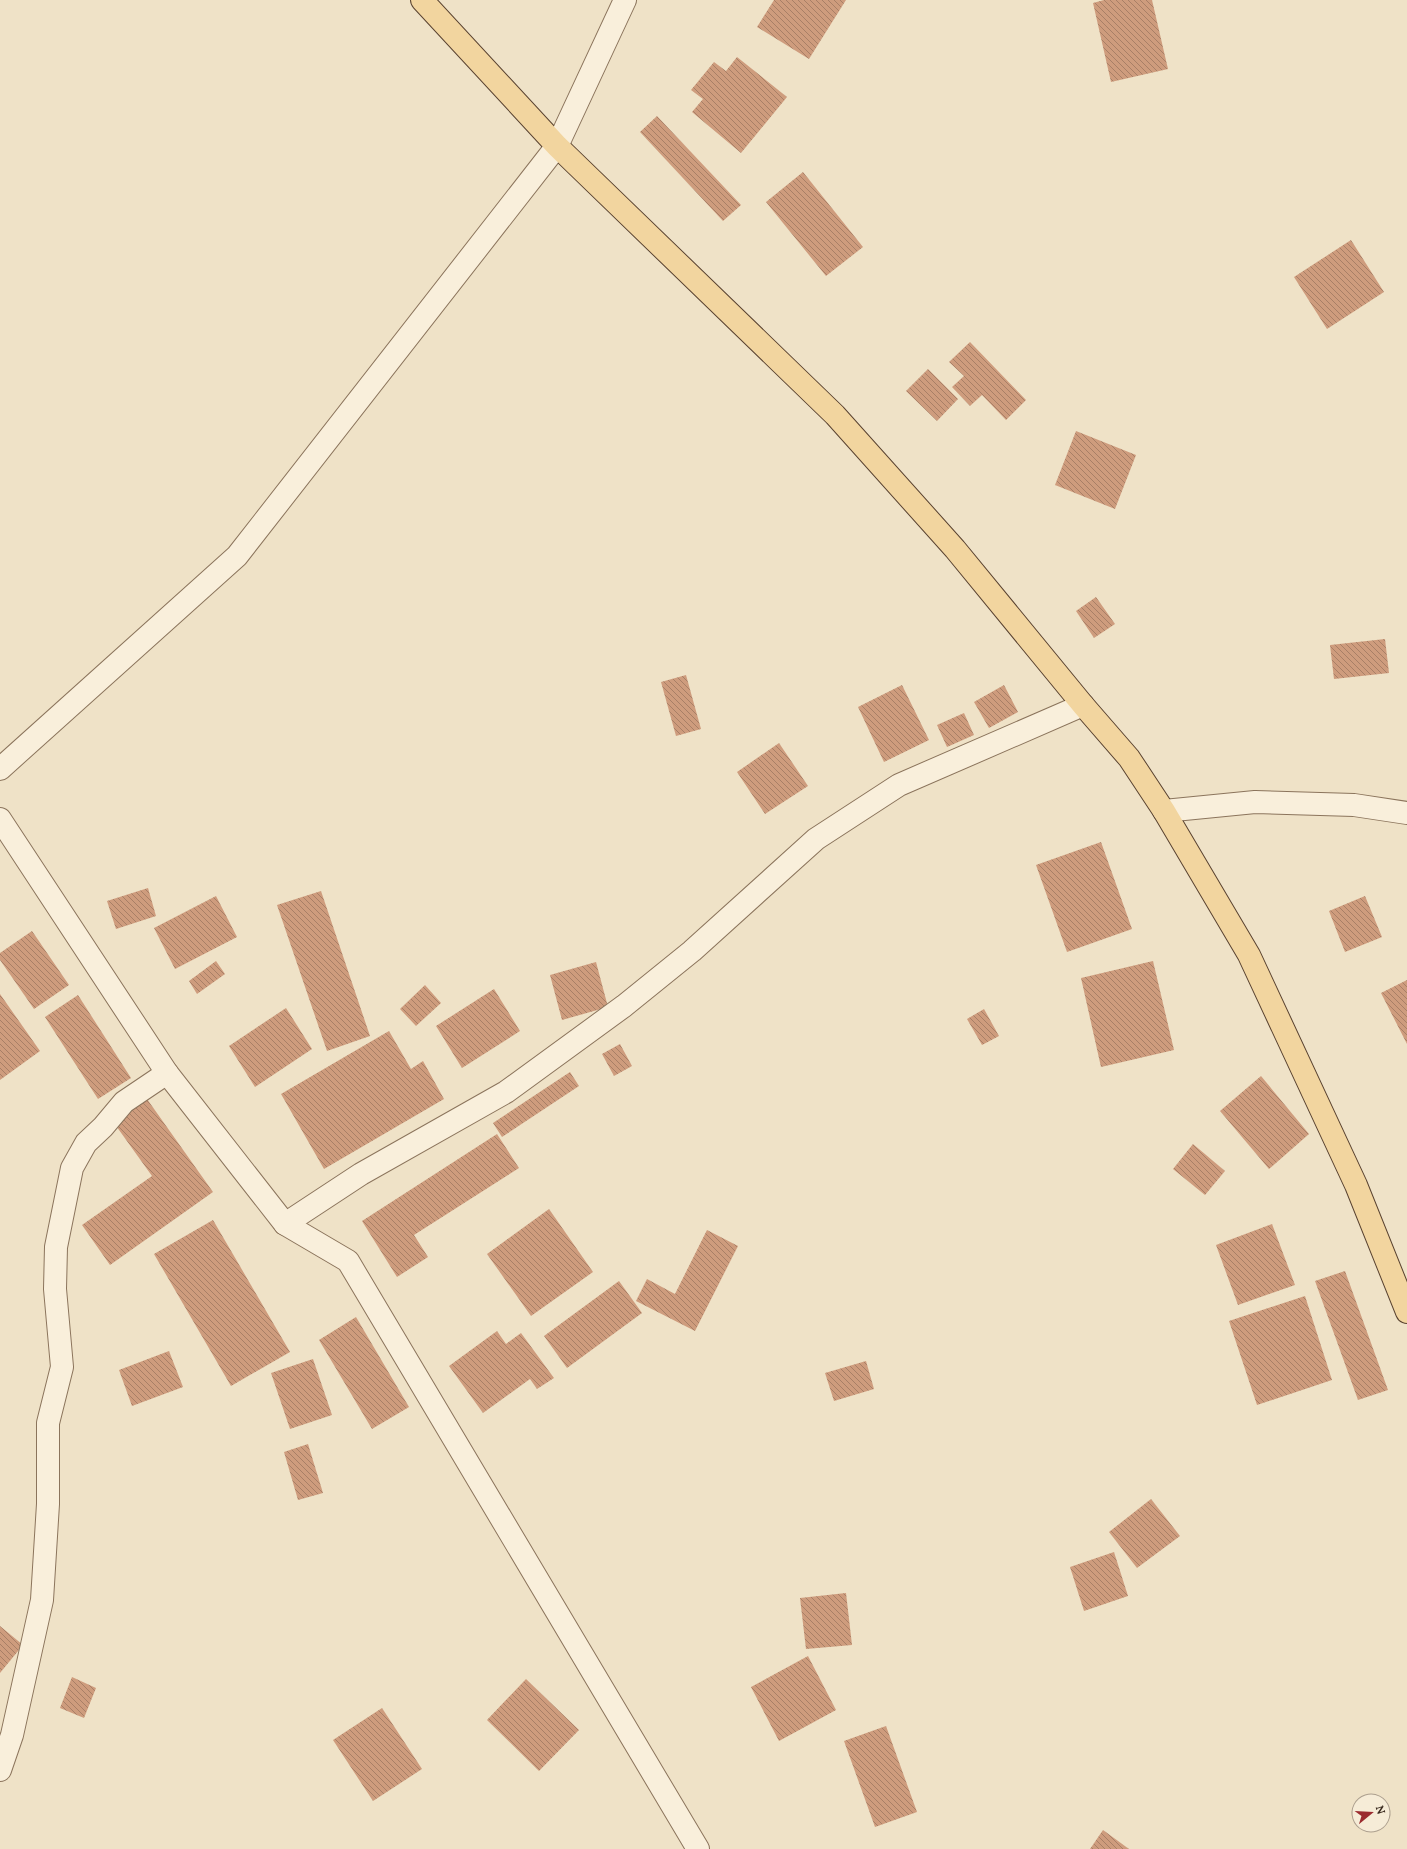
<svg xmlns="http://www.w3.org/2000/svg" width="1407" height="1849" viewBox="0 0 1407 1849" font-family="Lora,serif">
<defs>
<pattern id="building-back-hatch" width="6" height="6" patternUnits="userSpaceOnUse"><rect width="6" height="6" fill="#ce9c7d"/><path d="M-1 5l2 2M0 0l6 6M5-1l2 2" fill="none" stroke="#a87f66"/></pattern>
</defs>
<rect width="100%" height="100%" fill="#efe2c7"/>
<g fill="url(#building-back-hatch)">
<path d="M774,0H846L809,59L757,27Z"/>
<path d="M1104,0H1152L1168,69L1111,82L1093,3Z"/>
<path d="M737,57L787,97L741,153L692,112L703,99L691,90L714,62L726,71Z"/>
<path d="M657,116L741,205L723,221L640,132Z"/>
<path d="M803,172L863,247L826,276L766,202Z"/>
<path d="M1351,240L1384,292L1327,329L1294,277Z"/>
<path d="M970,342L1026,400L1006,420L982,395L970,406L952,387L964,376L949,362Z"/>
<path d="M928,369L958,399L937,421L906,391Z"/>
<path d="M1076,431L1136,455L1115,509L1055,485Z"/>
<path d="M1096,597L1115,624L1094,638L1076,611Z"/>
<path d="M1385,639L1389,673L1334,679L1330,645Z"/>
<path d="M686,675L701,729L676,736L661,682Z"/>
<path d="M902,685L929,740L884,762L858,707Z"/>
<path d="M1004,685L1018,712L989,728L974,702Z"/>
<path d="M964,713L974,735L947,747L937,725Z"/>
<path d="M779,743L808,786L765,814L737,772Z"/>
<path d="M1101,842L1132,929L1067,952L1036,865Z"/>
<path d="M148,888L156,916L116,929L107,901Z"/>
<path d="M321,891L370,1036L327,1051L277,905Z"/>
<path d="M216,896L237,937L175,969L154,928Z"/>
<path d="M1365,896L1382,937L1345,952L1329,911Z"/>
<path d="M32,931L69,985L34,1009L0,960V953Z"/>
<path d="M216,961L225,974L197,994L189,981Z"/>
<path d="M1153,961L1174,1050L1101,1067L1081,978Z"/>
<path d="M596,962L608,1007L562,1020L550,975Z"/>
<path d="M1407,980V1044L1381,993Z"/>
<path d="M425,985L441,1003L416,1026L400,1009Z"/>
<path d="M494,989L520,1031L462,1068L436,1026Z"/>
<path d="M0,994L40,1051L0,1080Z"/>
<path d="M78,995L131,1078L98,1099L45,1017Z"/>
<path d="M286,1008L312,1049L255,1087L229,1046Z"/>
<path d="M984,1009L999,1036L982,1045L967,1019Z"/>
<path d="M389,1031L411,1069L423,1061L444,1099L324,1169L281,1094Z"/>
<path d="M620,1044L632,1066L614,1076L602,1054Z"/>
<path d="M570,1072L579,1086L502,1137L493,1123Z"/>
<path d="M1261,1076L1309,1134L1269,1169L1220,1111Z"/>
<path d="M147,1099L213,1192L110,1265L82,1225L152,1176L114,1123Z"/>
<path d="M497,1134L519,1168L414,1235L428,1257L397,1277L362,1221Z"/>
<path d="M1193,1144L1225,1171L1205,1195L1173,1169Z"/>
<path d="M549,1209L593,1272L531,1316L487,1254Z"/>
<path d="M213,1220L290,1352L231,1386L154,1254Z"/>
<path d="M1272,1224L1295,1285L1238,1305L1216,1245Z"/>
<path d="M707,1230L738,1246L695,1331L636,1301L647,1279L675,1294Z"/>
<path d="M1345,1271L1388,1390L1358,1400L1315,1281Z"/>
<path d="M619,1281L642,1313L567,1368L544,1336Z"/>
<path d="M1305,1296L1332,1380L1257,1405L1229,1321Z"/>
<path d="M356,1317L409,1407L372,1429L319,1340Z"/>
<path d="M497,1331L506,1344L521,1333L554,1378L537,1389L530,1379L483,1413L449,1366Z"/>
<path d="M169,1351L183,1387L132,1406L119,1370Z"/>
<path d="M313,1359L332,1415L290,1429L271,1373Z"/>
<path d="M866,1361L874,1389L834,1401L825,1373Z"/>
<path d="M308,1444L323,1493L298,1500L284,1452Z"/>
<path d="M1151,1499L1180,1536L1137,1568L1109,1532Z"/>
<path d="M1114,1552L1128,1596L1084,1611L1070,1567Z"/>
<path d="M846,1593L852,1645L806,1649L800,1598Z"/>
<path d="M0,1626L23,1645L0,1673Z"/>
<path d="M808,1656L836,1710L779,1741L751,1687Z"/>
<path d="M72,1677L96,1688L84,1718L60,1708Z"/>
<path d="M526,1679L579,1730L539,1771L487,1720Z"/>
<path d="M382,1708L422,1769L373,1801L333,1740Z"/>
<path d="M886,1726L917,1812L875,1827L844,1741Z"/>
<path d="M1103,1830L1129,1849H1090Z"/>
</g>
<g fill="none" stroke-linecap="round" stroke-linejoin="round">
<defs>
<g id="minor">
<path d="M0,769L237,556L557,146"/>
<path d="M285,1224L361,1174L506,1092L624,1006L692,951L816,839L899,785L1083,705"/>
<path d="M0,1770L12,1735L42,1600L48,1504V1423L62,1367L55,1289L56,1247L72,1168L86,1143L103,1127L124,1102L167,1073"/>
</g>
<g id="tertiary">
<path d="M557,146L625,0"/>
<path d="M1164,811L1255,802L1354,805L1407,813"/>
<path d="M0,819L167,1073L285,1224L348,1261L698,1849"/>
</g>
<path id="primary" d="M422,0L557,146L835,415L955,549L1083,705L1129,758L1164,811L1249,955L1356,1185L1407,1312"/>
</defs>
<use href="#minor" stroke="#8b745c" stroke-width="24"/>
<use href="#tertiary" stroke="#8b745c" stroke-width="24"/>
<use href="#primary" stroke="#594230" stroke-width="24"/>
<use href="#minor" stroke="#f9efdb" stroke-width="22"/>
<use href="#tertiary" stroke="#f9efdb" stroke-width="22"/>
<use href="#primary" stroke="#f2d59f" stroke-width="22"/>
</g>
<g transform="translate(1371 1813) rotate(72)"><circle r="19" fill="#f6ecd7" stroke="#ac9f8e"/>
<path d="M0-3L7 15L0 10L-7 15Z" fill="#9b2b2f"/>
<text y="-6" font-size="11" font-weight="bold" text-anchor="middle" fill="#3c2c20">N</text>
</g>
</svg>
